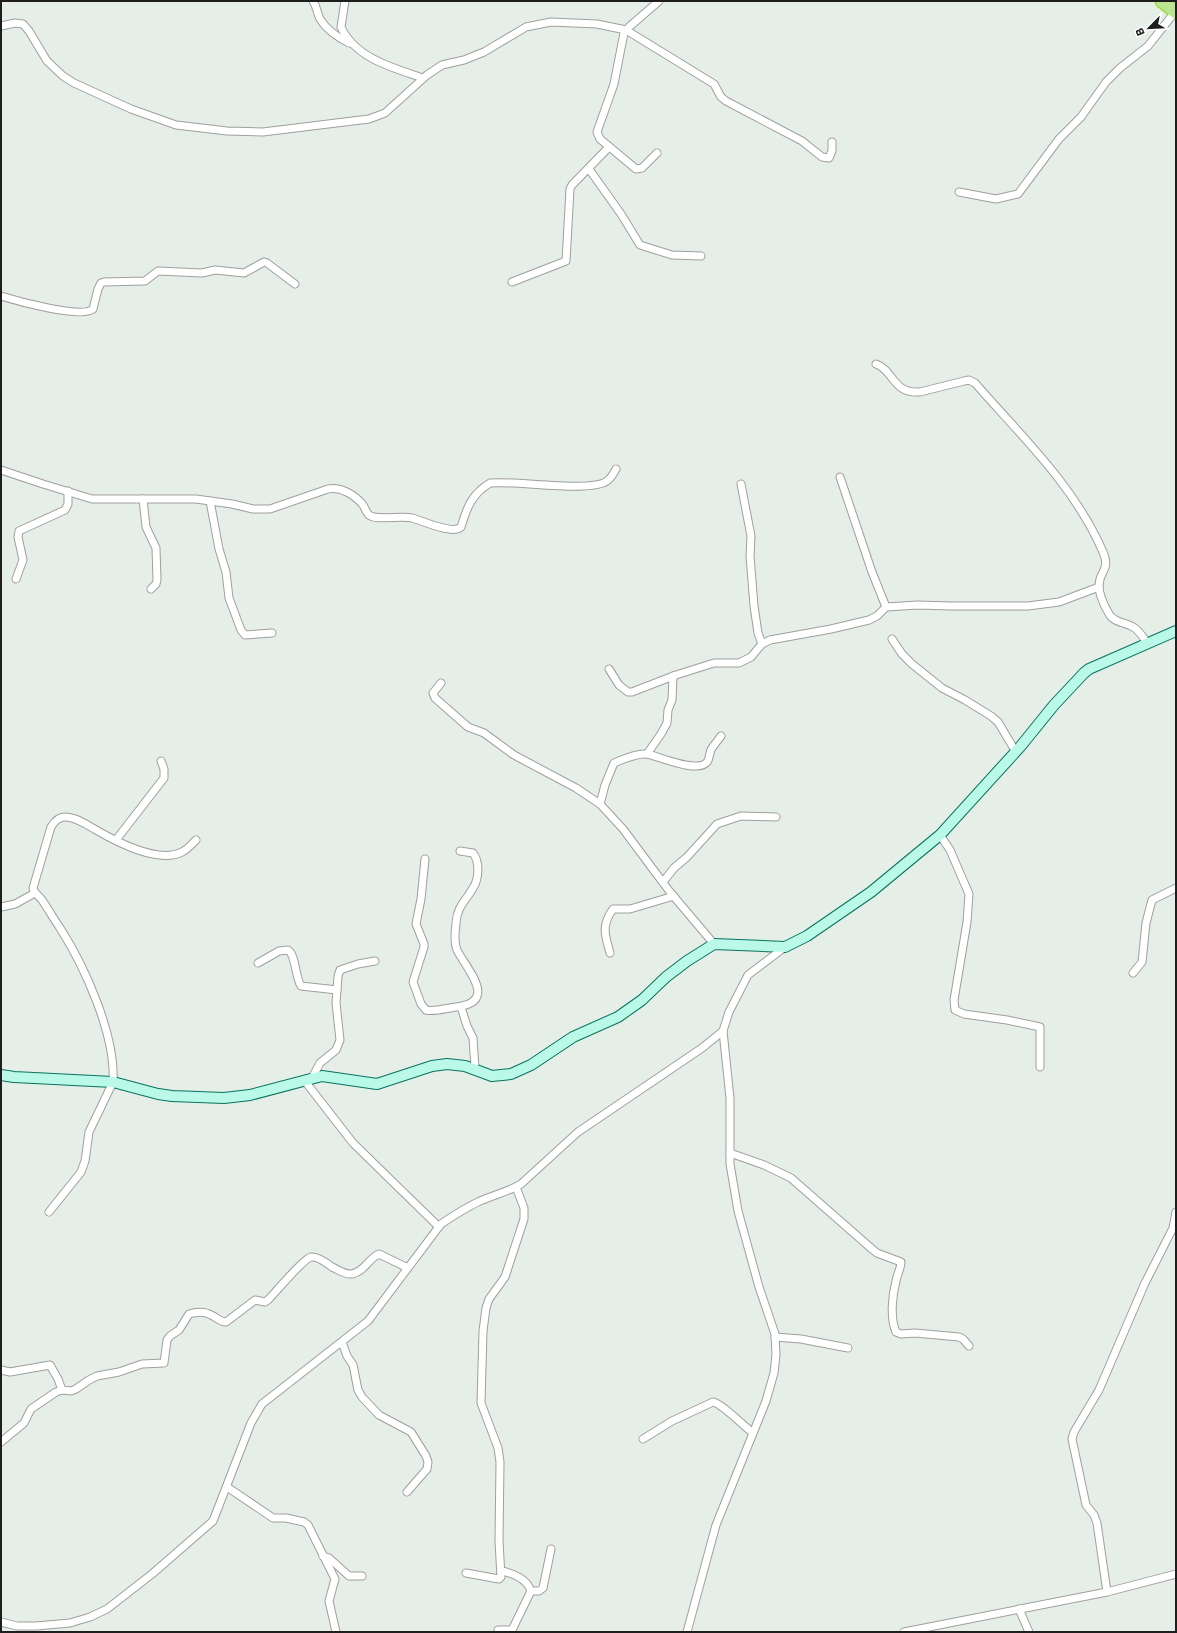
<svg xmlns="http://www.w3.org/2000/svg" width="1177" height="1633" viewBox="0 0 1177 1633" font-family="'IBM Plex Sans',sans-serif">
<rect width="100%" height="100%" fill="#e5efe8"/>
<g fill="none" stroke-linecap="round" stroke-linejoin="round">
<defs>
<g id="street">
<path d="M313,1C317,7 317,13 320,19C326,29 339,38 349,43"/>
<path d="M345,1L341,27C355,58 393,68 423,78"/>
<path d="M1,26L15,23L23,24L29,31L47,61L63,76L74,83L131,109L176,125L227,131L263,132L369,119L385,113L427,75L442,65L464,60L484,52L526,27L551,22L597,24L626,30L714,84L721,97L726,101L802,141L822,157L829,158L832,151V142"/>
<path d="M657,153L642,168L636,169L600,139L597,132L614,84L624,33L629,27L659,1"/>
<path d="M589,169L621,214L640,245L672,255L701,256"/>
<path d="M959,192L996,199L1018,194L1059,139L1081,117L1106,82L1120,68L1148,46L1175,12"/>
<path d="M512,282L566,261L570,189L572,185L609,147"/>
<path d="M1,296C17,301 82,319 93,309L98,289L101,283L104,282L145,281L158,271L202,273L215,270L244,273L264,262L267,263L295,284"/>
<path d="M876,364C894,370 892,394 920,392L964,381L969,380L975,383C1022,437 1074,485 1103,552C1111,571 1099,570 1099,586C1099,594 1105,607 1109,614C1114,623 1125,622 1133,627C1139,630 1143,637 1147,643"/>
<path d="M1,470L43,484L92,499H196L232,504L253,509H270L328,489C340,486 355,495 363,505C365,508 366,512 369,515C376,521 402,515 412,518C423,521 453,535 461,527C467,507 472,494 490,483C514,480 591,493 607,481C611,478 614,473 616,469"/>
<path d="M840,477L872,572L886,607L918,605L950,606H1028L1059,602L1099,587"/>
<path d="M741,484L751,536L750,556L754,606L758,633L762,644"/>
<path d="M143,499L146,527L156,548L157,580L156,584L151,589"/>
<path d="M210,501L219,549L226,572L229,598L241,630L245,635L272,633"/>
<path d="M16,579L23,560L18,537L19,531L65,510L68,504V491"/>
<path d="M892,639L902,654L912,664L942,688L965,700L991,716L998,722L1016,752"/>
<path d="M609,669L619,685L628,692H632L676,675L714,663H739L751,657L762,644L770,640L831,629L869,620L877,616L886,607"/>
<path d="M441,683L433,693L435,698L468,727L484,733L514,755L576,788L600,804L623,829L670,892L714,944"/>
<path d="M647,754L661,734L667,723L668,710L672,700L673,676"/>
<path d="M600,804L605,785L614,763C623,759 637,753 647,754C658,756 698,774 707,762C710,759 709,752 712,748C715,744 718,740 721,736"/>
<path d="M940,835L950,850L969,894L967,922L954,1000L955,1010L964,1014L1007,1020L1040,1027V1067"/>
<path d="M116,840L164,778V769L161,761"/>
<path d="M425,859L421,899L416,924L424,944V947L413,982L421,1004L426,1010C435,1012 447,1008 456,1007C499,1002 467,970 457,950C454,943 455,931 456,923C457,906 466,901 473,888C479,879 480,862 473,853L460,851"/>
<path d="M663,882L674,868L687,857L717,824L741,816L776,817"/>
<path d="M1,907L15,904L35,893"/>
<path d="M610,953C605,935 601,926 613,909H630L674,896"/>
<path d="M258,963L279,951L288,950C296,955 295,977 301,986L337,990"/>
<path d="M1133,973L1142,962L1146,923L1152,900L1176,888"/>
<path d="M461,1007L467,1026L473,1038L475,1069"/>
<path d="M312,1078L320,1063L336,1050L340,1040L336,1003L338,976L340,970L358,964L375,961"/>
<path d="M304,1080L353,1143L439,1227"/>
<path d="M730,1153L764,1165L791,1178L872,1249L877,1253L901,1262C901,1268 897,1274 896,1281C892,1296 890,1318 896,1332L901,1334L915,1333L959,1337L963,1339L969,1346"/>
<path d="M49,1212L81,1172L85,1161L89,1132L113,1082C116,1036 85,967 60,928C54,919 48,909 42,900C39,896 34,893 33,888L51,827C54,822 59,817 65,817C76,817 87,825 96,830C117,842 158,864 182,852C188,849 192,844 196,840"/>
<path d="M775,1337L801,1339L848,1348"/>
<path d="M342,1342L347,1356L353,1365L358,1390L362,1397L379,1415L411,1432L426,1456L428,1462L427,1469L407,1492"/>
<path d="M1,1370L10,1372L50,1365L58,1379L62,1390"/>
<path d="M643,1439L672,1421L713,1402C721,1403 744,1426 753,1433"/>
<path d="M1,1442L24,1423L31,1409L56,1392L62,1390L71,1391L76,1389L89,1380L97,1376L119,1372L142,1364L164,1363L167,1340L170,1336L179,1330L189,1314C195,1312 205,1311 211,1315C216,1317 220,1322 226,1322L255,1300L265,1302L268,1300C275,1293 303,1259 311,1257C318,1256 327,1263 332,1267C339,1270 345,1275 352,1274C365,1271 368,1259 379,1254L408,1268"/>
<path d="M227,1487L273,1518H286L304,1522L308,1525L335,1579L329,1601L336,1632"/>
<path d="M323,1556L329,1558L349,1576H362"/>
<path d="M466,1573L499,1579L501,1577L499,1541L500,1462L498,1448L481,1403L483,1331L486,1308L489,1299L505,1277L524,1219V1208L516,1187"/>
<path d="M531,1591H539L543,1588L551,1549"/>
<path d="M1107,1592L1097,1523L1094,1515L1086,1505L1072,1439L1074,1432L1099,1390L1145,1283L1173,1228L1176,1212"/>
<path d="M1019,1609L1029,1632"/>
<path d="M1,1622L17,1626H36L70,1623L90,1617L107,1609L152,1574L213,1521L251,1423L262,1404L368,1321L441,1224C453,1216 465,1208 478,1202C493,1195 508,1192 521,1184L578,1132L702,1048L723,1031"/>
<path d="M498,1630H512L531,1591C527,1579 513,1573 501,1571"/>
<path d="M687,1632L716,1525L766,1401L774,1373L776,1355L775,1334L759,1287L738,1211L730,1164V1098L723,1031L729,1012L748,975L785,947"/>
<path d="M904,1632L1107,1592L1176,1574"/>
</g>
<path id="secondary" d="M1,1075L14,1077L113,1082L158,1094L172,1096L224,1098L250,1095L322,1076L377,1084L432,1066L447,1064L465,1066L492,1076L511,1074L531,1065L573,1037L618,1017L642,1000L666,977L687,961L714,944L785,947L807,936L871,892L940,835L1020,747L1054,705L1084,673L1089,669L1176,631"/>
<path id="highway" d="M1162,1L1176,12"/>
</defs>
<use href="#street" stroke="#9f9f9f" stroke-width="9"/>
<use href="#secondary" stroke="#08735d" stroke-width="12"/>
<use href="#highway" stroke="#9bd629" stroke-width="15"/>
<use href="#street" stroke="#fff" stroke-width="7"/>
<use href="#secondary" stroke="#baf8e8" stroke-width="10"/>
<use href="#highway" stroke="#bae48f" stroke-width="13"/>
</g>
<rect width="1177" height="1633" fill="none" stroke="#1e1e1e" stroke-width="4"/>
<g transform="translate(1149 28) rotate(246)" stroke="#ffffff" stroke-width="3" paint-order="stroke">
<path d="M0-3L7 15L0 10L-7 15Z" fill="#1e1e1e"/>
<text y="-6" font-size="11" font-weight="bold" text-anchor="middle" fill="#1e1e1e">B</text>
</g>
</svg>
